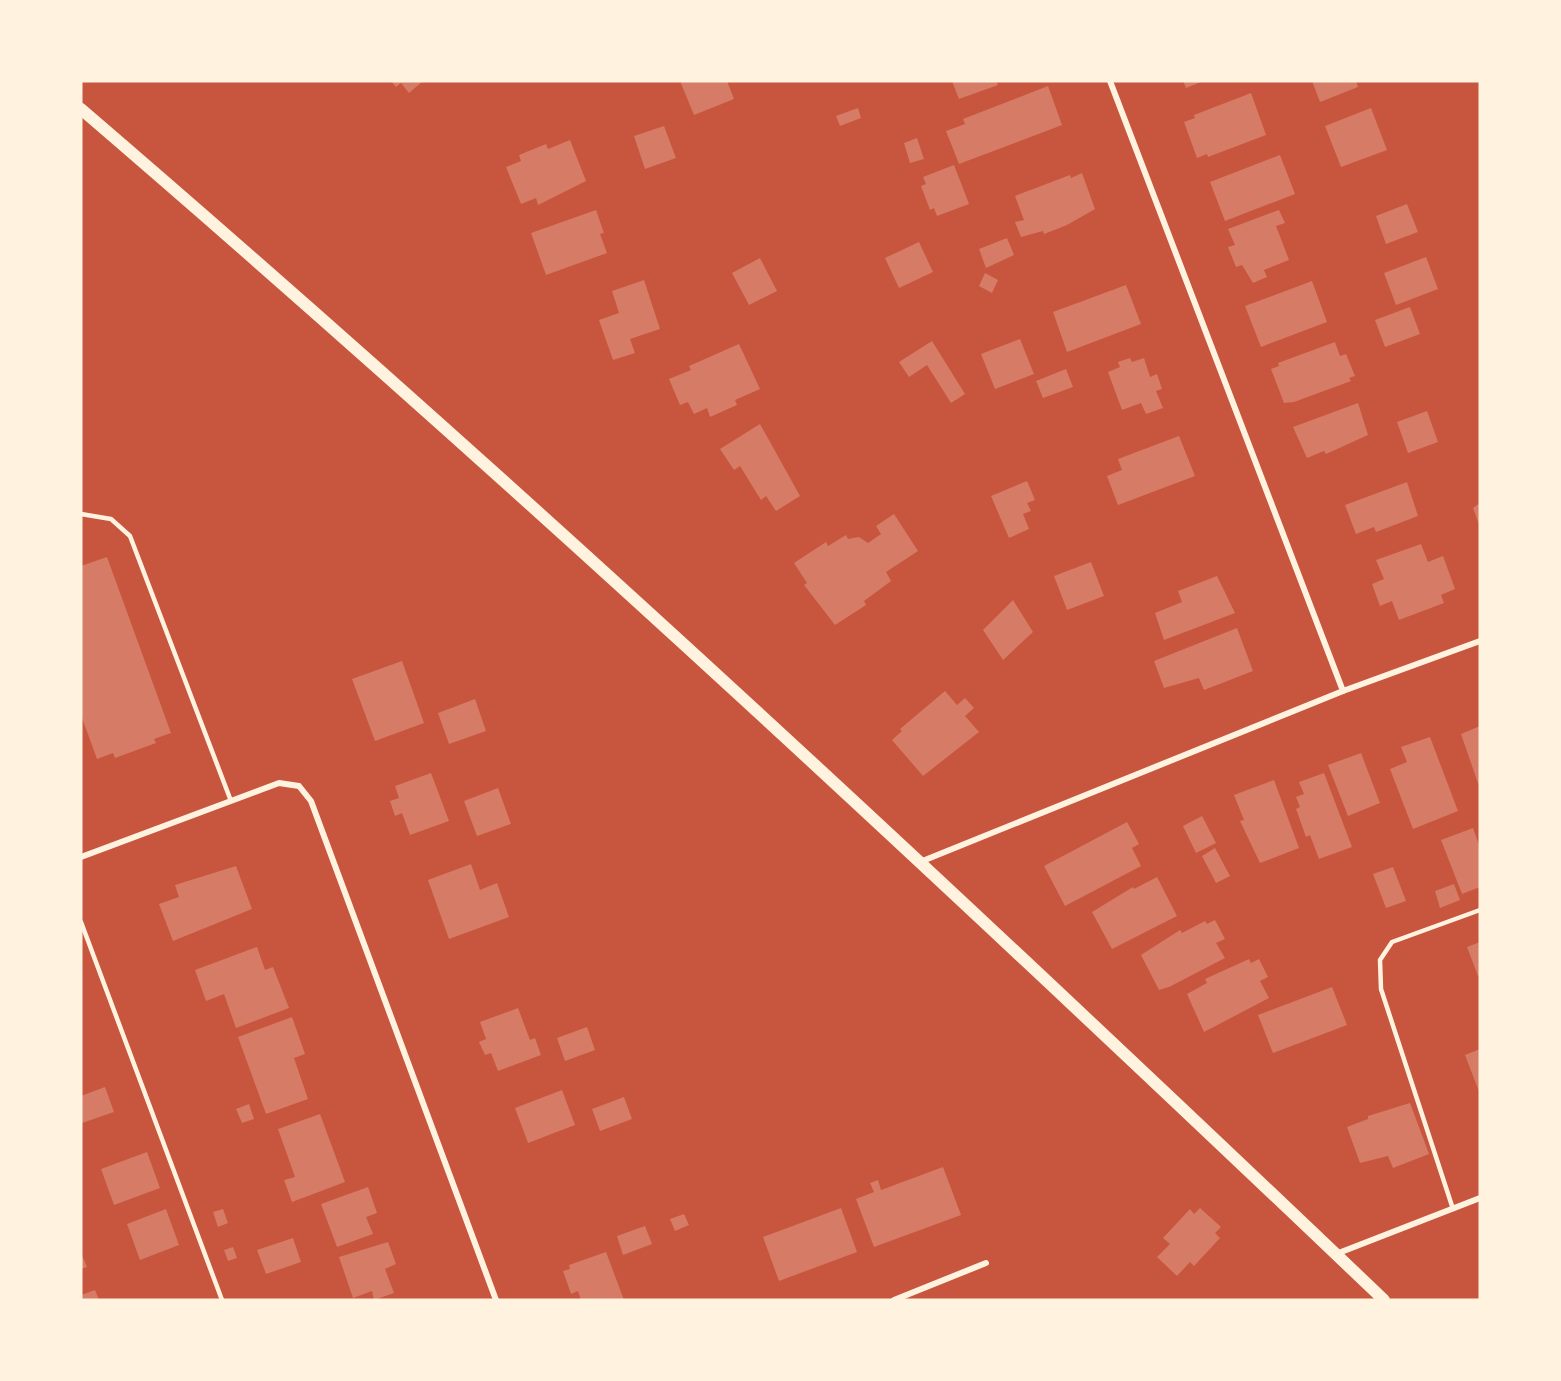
<svg xmlns="http://www.w3.org/2000/svg" width="1561" height="1381" viewBox="0 0 1561 1381" font-family="'Exo 2',sans-serif">
<rect width="100%" height="100%" fill="#c8553d"/>
<g fill="#d67c66">
<path d="M391,81H423L409,93L401,83L396,87Z"/>
<path d="M680,81H727L734,99L694,115Z"/>
<path d="M952,81H996L998,85L959,99Z"/>
<path d="M1183,81H1203L1186,88Z"/>
<path d="M1312,81H1356L1358,87L1320,102Z"/>
<path d="M1048,86L1062,125L959,164L946,131L965,124L963,119Z"/>
<path d="M1251,93L1266,135L1208,157L1207,154L1197,158L1184,122L1195,118L1194,115Z"/>
<path d="M858,108L861,118L840,126L836,116Z"/>
<path d="M1371,108L1387,150L1341,167L1325,126Z"/>
<path d="M664,126L676,158L645,169L634,136Z"/>
<path d="M917,138L924,159L910,163L904,143Z"/>
<path d="M570,140L586,181L538,205L536,198L521,204L506,167L521,161L519,155L546,144L548,149Z"/>
<path d="M1280,155L1295,194L1225,221L1210,182Z"/>
<path d="M954,165L969,204L937,216L934,208L930,210L921,186L926,184L923,177Z"/>
<path d="M1082,173L1095,209L1067,225L1044,234L1043,231L1021,237L1015,222L1024,220L1015,196L1070,175L1071,178Z"/>
<path d="M1407,204L1418,232L1386,244L1376,216Z"/>
<path d="M596,210L604,233L600,234L607,253L546,275L531,233Z"/>
<path d="M1279,210L1285,223L1276,226L1289,260L1264,270L1267,277L1253,283L1242,265L1236,267L1228,247L1235,245L1228,229Z"/>
<path d="M1007,238L1014,255L986,268L979,249Z"/>
<path d="M919,242L933,272L899,288L885,258Z"/>
<path d="M1426,257L1438,289L1396,305L1384,273Z"/>
<path d="M760,258L777,291L749,305L732,273Z"/>
<path d="M985,273L998,280L992,293L979,286Z"/>
<path d="M644,280L660,329L630,339L635,353L613,360L599,320L619,313L612,291Z"/>
<path d="M1312,281L1327,322L1261,347L1245,306Z"/>
<path d="M1126,285L1141,324L1067,352L1053,312Z"/>
<path d="M1410,307L1420,334L1385,347L1375,320Z"/>
<path d="M1020,339L1034,374L995,389L981,354Z"/>
<path d="M932,341L965,394L951,403L927,365L909,377L899,362Z"/>
<path d="M1335,342L1340,356L1346,354L1355,376L1349,378L1351,381L1294,402L1284,403L1271,369L1279,366L1278,363Z"/>
<path d="M739,344L760,389L735,400L737,405L710,417L707,408L694,414L688,402L680,405L669,379L691,370L689,366Z"/>
<path d="M1130,358L1132,362L1144,358L1150,377L1157,374L1162,389L1156,391L1163,408L1146,414L1141,403L1122,410L1108,372L1120,367L1118,362Z"/>
<path d="M1066,369L1073,387L1043,398L1036,381Z"/>
<path d="M1358,403L1368,435L1326,454L1324,451L1307,458L1293,427Z"/>
<path d="M1427,411L1438,442L1408,453L1397,422Z"/>
<path d="M760,424L800,496L776,511L766,496L761,500L740,466L734,470L720,449Z"/>
<path d="M1179,436L1195,476L1118,505L1107,476L1122,470L1118,459Z"/>
<path d="M1027,481L1035,500L1027,503L1031,511L1023,514L1029,529L1009,538L991,496Z"/>
<path d="M1407,482L1418,516L1376,532L1374,527L1356,534L1345,505Z"/>
<path d="M1480,503V527L1473,508Z"/>
<path d="M894,514L918,551L886,572L891,581L864,601L866,605L835,625L804,585L807,583L794,563L826,542L828,546L846,535L848,539L859,537L868,543L881,534L876,526Z"/>
<path d="M1421,544L1428,562L1443,556L1455,589L1441,595L1444,603L1399,620L1392,601L1380,606L1372,584L1384,579L1376,560Z"/>
<path d="M107,557L171,733L154,739L156,743L115,758L113,753L97,759L81,715V566Z"/>
<path d="M1091,562L1104,596L1067,610L1054,576Z"/>
<path d="M1217,576L1235,613L1164,640L1155,613L1182,602L1178,591Z"/>
<path d="M1013,600L1033,632L1003,660L983,630Z"/>
<path d="M1237,628L1253,671L1204,690L1199,678L1164,688L1154,661Z"/>
<path d="M402,661L424,723L375,741L352,679Z"/>
<path d="M945,691L957,705L965,698L974,708L965,716L979,732L923,776L892,740L902,731L900,729Z"/>
<path d="M475,699L486,731L449,744L438,713Z"/>
<path d="M1480,726V789L1461,734Z"/>
<path d="M1430,737L1458,811L1413,829L1390,769L1407,762L1401,747Z"/>
<path d="M1361,753L1380,803L1348,816L1328,765Z"/>
<path d="M431,773L449,821L410,835L402,813L395,816L390,801L399,798L395,786Z"/>
<path d="M1324,773L1352,847L1319,859L1310,835L1306,837L1296,809L1300,807L1296,797L1304,794L1299,782Z"/>
<path d="M1274,780L1299,848L1260,863L1240,821L1244,820L1234,795Z"/>
<path d="M498,788L511,824L477,836L464,801Z"/>
<path d="M1202,816L1216,843L1196,853L1183,826Z"/>
<path d="M1127,822L1139,844L1132,848L1141,866L1065,906L1044,866Z"/>
<path d="M1473,828L1480,848V887L1462,894L1441,840Z"/>
<path d="M1215,848L1230,876L1216,883L1202,856Z"/>
<path d="M471,864L480,890L497,883L509,917L449,939L428,880Z"/>
<path d="M236,866L252,909L173,941L159,904L179,897L175,885Z"/>
<path d="M1393,867L1406,901L1386,908L1373,874Z"/>
<path d="M1157,877L1177,916L1112,949L1092,912L1133,887L1134,889Z"/>
<path d="M1454,884L1460,900L1440,908L1435,891Z"/>
<path d="M1215,920L1225,939L1216,943L1225,958L1169,987L1159,990L1141,955L1180,930L1182,933L1205,921L1207,924Z"/>
<path d="M1480,942V976H1478L1467,947Z"/>
<path d="M257,947L265,970L273,967L289,1008L236,1028L224,994L206,1001L195,970Z"/>
<path d="M1249,959L1251,963L1259,959L1268,977L1260,981L1269,998L1204,1032L1187,994L1207,983L1205,979Z"/>
<path d="M1332,987L1347,1025L1273,1053L1258,1015Z"/>
<path d="M518,1008L530,1040L535,1038L541,1055L498,1071L491,1053L485,1055L479,1042L486,1039L480,1022Z"/>
<path d="M292,1017L305,1054L294,1058L308,1099L266,1114L238,1037Z"/>
<path d="M587,1027L595,1050L565,1061L557,1038Z"/>
<path d="M1480,1049V1094L1465,1055Z"/>
<path d="M105,1087L114,1112L82,1123L81,1096Z"/>
<path d="M562,1090L575,1125L528,1143L515,1108Z"/>
<path d="M624,1097L632,1119L600,1131L592,1109Z"/>
<path d="M1410,1103L1429,1154L1393,1168L1388,1156L1360,1163L1347,1127L1368,1119V1116Z"/>
<path d="M249,1104L254,1119L242,1123L236,1109Z"/>
<path d="M320,1114L345,1182L292,1202L284,1180L295,1177L278,1129Z"/>
<path d="M147,1152L160,1188L114,1205L101,1169Z"/>
<path d="M943,1167L961,1215L874,1247L856,1199L874,1192L870,1183L878,1180L881,1190Z"/>
<path d="M368,1187L377,1213L366,1217L373,1234L337,1247L321,1204Z"/>
<path d="M841,1208L857,1252L779,1281L763,1237Z"/>
<path d="M1200,1208L1221,1227L1215,1233L1220,1238L1194,1266L1190,1262L1177,1276L1157,1257L1170,1244L1163,1238L1190,1209L1194,1214Z"/>
<path d="M166,1209L179,1245L140,1260L127,1224Z"/>
<path d="M223,1209L228,1223L218,1227L213,1212Z"/>
<path d="M684,1214L689,1225L675,1231L670,1219Z"/>
<path d="M645,1226L652,1244L623,1255L617,1236Z"/>
<path d="M293,1238L301,1262L266,1274L257,1250Z"/>
<path d="M388,1242L396,1264L385,1269L394,1293L374,1300L372,1291L353,1298L339,1257Z"/>
<path d="M233,1247L237,1258L228,1261L224,1250Z"/>
<path d="M606,1252L624,1300H581L578,1291L571,1294L563,1271L570,1269L569,1265Z"/>
<path d="M81,1253L87,1267L81,1269Z"/>
<path d="M95,1290L99,1300H81V1295Z"/>
</g>
<g fill="none" stroke-linecap="round" stroke-linejoin="round">
<g stroke="#fff3e0" stroke-width="4.5">
<path d="M81,514L111,519L130,536L231,801"/>
<path d="M81,922L222,1300"/>
<path d="M1453,1209L1381,989L1380,960L1392,942L1480,910"/>
</g>
<g stroke="#fff3e0" stroke-width="6">
<path d="M1110,81L1343,691"/>
<path d="M81,857L279,783L299,786L311,801L496,1300"/>
<path d="M920,862L1343,691L1480,641"/>
<path d="M1336,1254L1480,1198"/>
<path d="M894,1300L986,1263"/>
</g>
<path stroke="#fff3e0" stroke-width="12" d="M81,109C527,492 958,894 1384,1300"/>
</g>
<rect width="1561" height="1381" fill="none" stroke="#fff3e0" stroke-width="165"/>
</svg>
